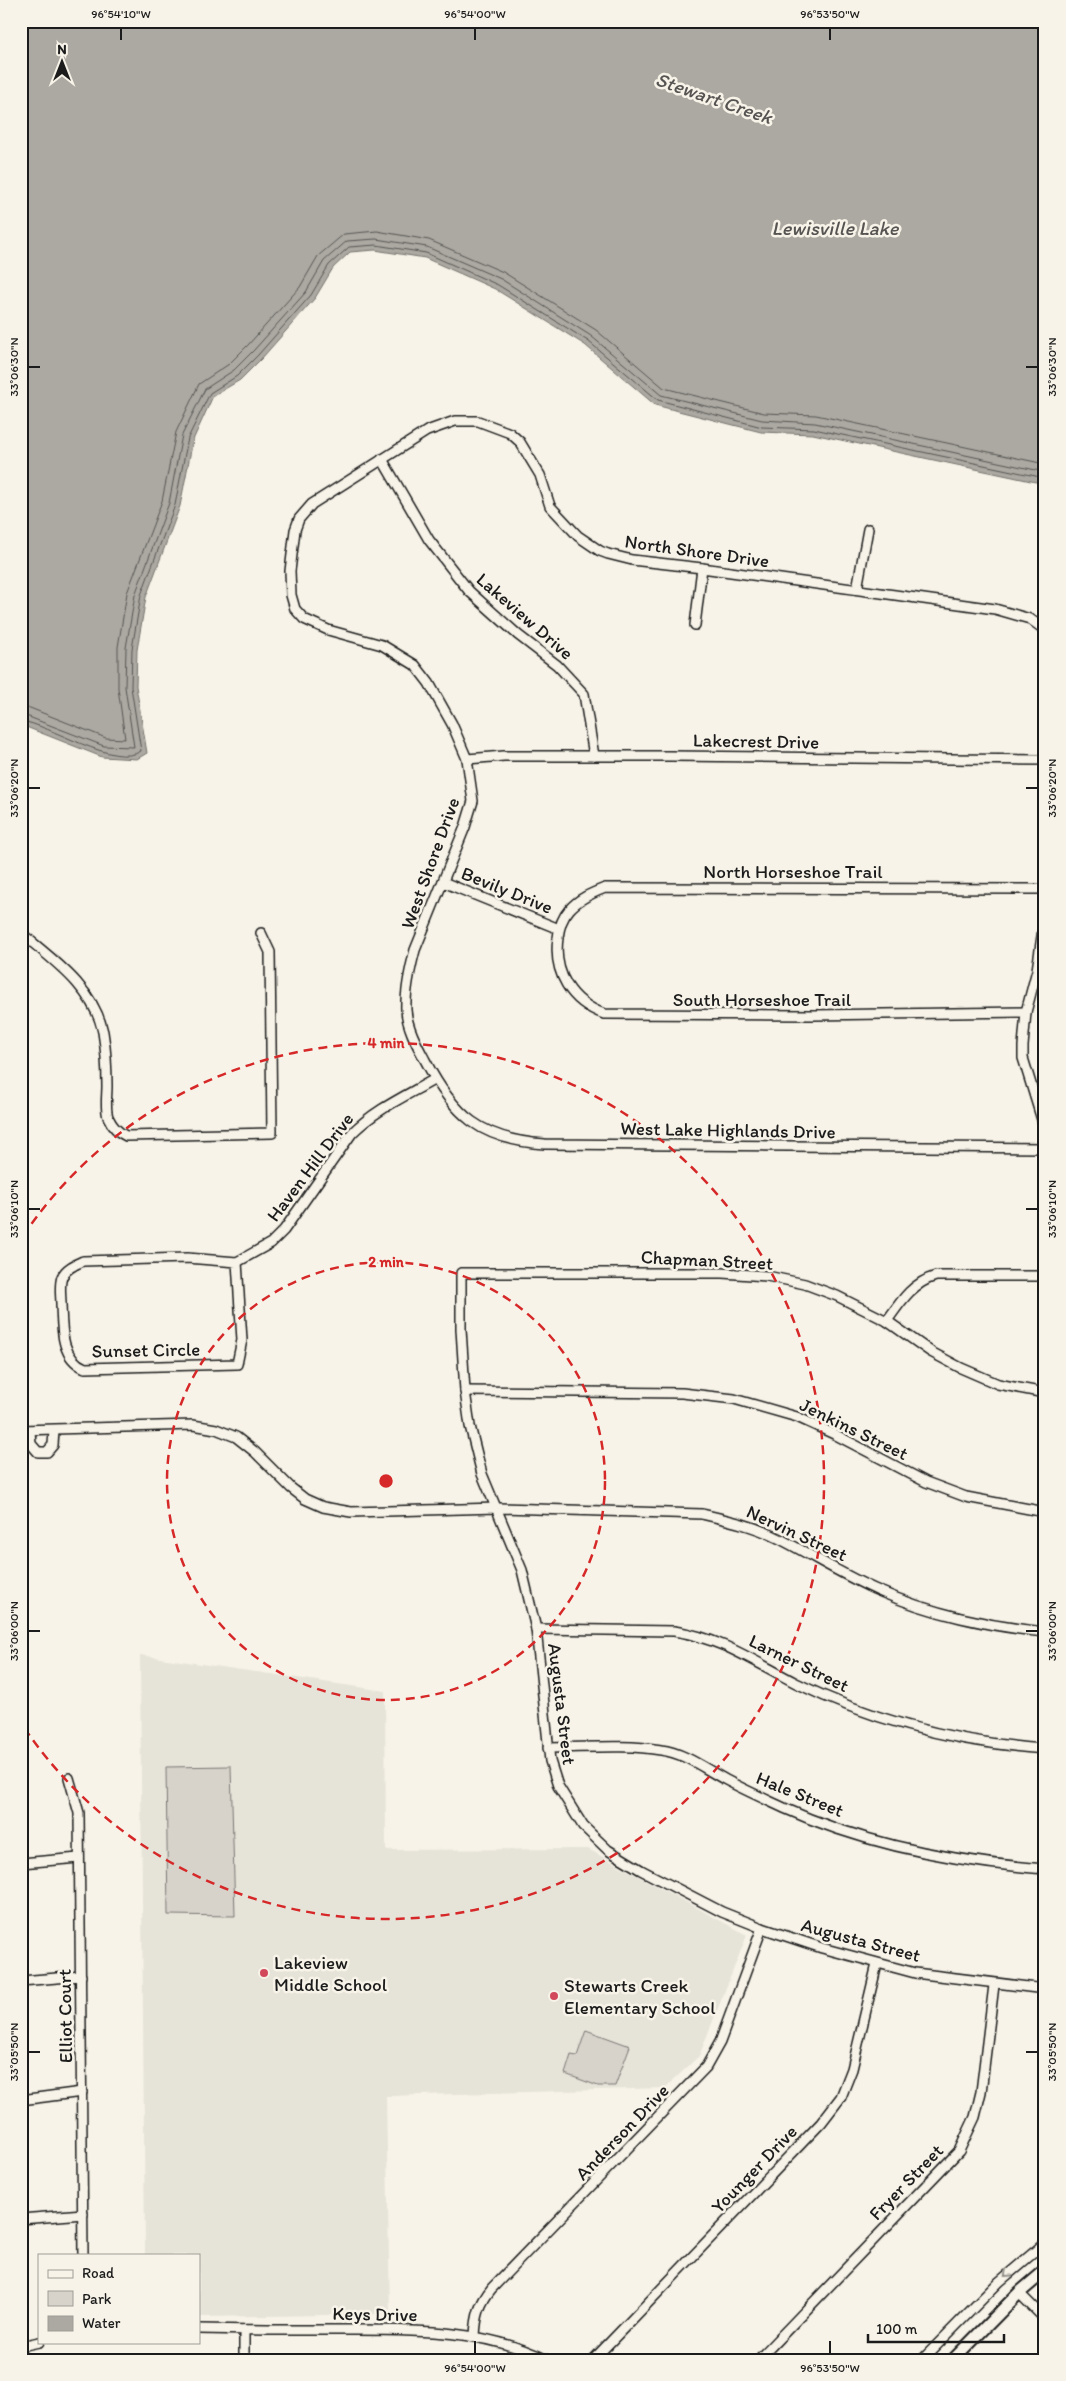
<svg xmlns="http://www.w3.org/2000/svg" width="1066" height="2381" viewBox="0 0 1066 2381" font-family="Itim,sans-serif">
<rect width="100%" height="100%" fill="#f7f3e8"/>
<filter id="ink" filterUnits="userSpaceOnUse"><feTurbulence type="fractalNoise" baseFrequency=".02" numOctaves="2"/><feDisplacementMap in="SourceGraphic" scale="10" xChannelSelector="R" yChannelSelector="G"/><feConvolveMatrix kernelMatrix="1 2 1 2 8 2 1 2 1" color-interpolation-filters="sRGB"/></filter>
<g filter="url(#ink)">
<path fill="#e6e3d9" d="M140,1655L385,1691L386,1850L588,1849L747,1935L699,2056L665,2088L386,2096L390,2314L199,2317V2255H145Z"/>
<g fill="#d7d3cb" stroke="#7a7874">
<path d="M231,1766L235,1916L168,1915L166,1767Z"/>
<path d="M586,2030L630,2046L615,2086H598L565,2074L571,2055L577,2056Z"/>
</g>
<path fill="#aca9a2" stroke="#72716c" d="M21,21H1045V484L813,434L761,432L655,405L585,345L495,289L425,258L375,250L350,252L333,268L315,298L262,358L240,380L213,396L193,440L180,506L146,597L137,650L136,686L147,753L137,759L102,757L21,725Z"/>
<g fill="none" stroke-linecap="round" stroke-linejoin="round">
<g stroke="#565452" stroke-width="1">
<path d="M21,707L30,708L106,738L125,739L118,688V647L127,593L162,501L176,432L199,384L229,364L248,345L300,287L318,256L344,234L377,231L429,240L503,272L596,330L664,388L764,413L816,415L1045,464"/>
<path d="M21,714L104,746L134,747L125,687L126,648L135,595L169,503L182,435L205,389L234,370L254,350L306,292L324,261L347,241L376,239L427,247L501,279L591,336L661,395L762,420L815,423L1045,472"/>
<path d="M21,721C49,724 115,769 141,751L131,687L132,649L141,595L175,505L188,438L210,393L237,376L258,355L311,295L329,265L349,247L376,245L426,253L498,285L588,341L658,400L762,427L814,429L1045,478"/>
</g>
<defs>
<g id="minor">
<path d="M382,459L429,540L469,591L518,635L557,665L584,694L594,756"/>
<path d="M857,589L868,529"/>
<path d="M695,625L702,568"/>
<path d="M1045,630L1030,619L995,609L702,568L632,560L608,554L600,551L578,536L550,506L540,475L520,442L510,433L478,421H455L427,431L312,504L299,519L295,530L290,571L291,595L295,609L304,619L328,630L382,645L415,665L429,683L452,724L467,759L473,801L465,827L415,950C410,969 405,990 406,1010C407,1027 417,1045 425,1060C454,1116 481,1140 545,1144L1045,1148"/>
<path d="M467,759L504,756H670L1045,760"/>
<path d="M443,882L559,929"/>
<path d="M21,933C53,960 94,988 103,1032C106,1050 107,1068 107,1086C107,1096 105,1108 108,1117C112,1126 117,1132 126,1136L272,1133L270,952L261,933"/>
<path d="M1026,1012L813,1015L604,1014C571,1002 553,973 558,938C559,928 562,918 569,910C578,899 592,893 605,888L1045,889"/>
<path d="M1043,1148V1123L1023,1058V1046L1026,1012L1037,970L1045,916"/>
<path d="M187,1258L237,1262L242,1340L237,1364L85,1368C60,1358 62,1327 61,1304C61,1296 59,1285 62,1277C66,1268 76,1264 83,1261Z"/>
<path d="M237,1262L271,1243L284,1230L352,1133C376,1109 406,1096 435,1079"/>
<path d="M887,1321C901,1301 912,1283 936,1276H1045"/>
<path d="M465,1391L682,1393L734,1399L797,1417L834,1434L926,1482L966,1497L1045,1512"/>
<path d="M1045,1393L998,1384L961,1368L931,1352L887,1321L837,1296L805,1284L767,1276L722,1273H461V1329L465,1391L470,1426L482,1474L522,1570L536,1629L550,1761L558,1786L583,1826L608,1850L641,1870L722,1912L762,1928L822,1948L915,1973L1045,1989"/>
<path d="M21,1430L193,1425L216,1429L236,1437L255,1452L291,1488L305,1499L323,1507L351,1512L498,1508L702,1514C728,1520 755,1526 778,1538C812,1555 844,1576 879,1591C929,1613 991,1627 1045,1632"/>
<path d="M30,1431L31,1444L38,1452H47L53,1445L54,1430"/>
<path d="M536,1629L674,1631C721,1638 755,1662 796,1683C874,1721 958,1743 1045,1749"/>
<path d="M548,1748C584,1748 625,1744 661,1750C685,1753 705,1769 726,1780C745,1790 765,1799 784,1808C866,1845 956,1862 1045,1869"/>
<path d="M69,1778L79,1813L83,2255"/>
<path d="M21,1863L79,1858"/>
<path d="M21,1981L81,1976"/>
<path d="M21,2100L82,2092"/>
<path d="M21,2219L83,2214"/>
<path d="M1019,2293L1045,2319"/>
<path d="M199,2329C246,2330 293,2330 340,2330C411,2330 482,2328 547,2360"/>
<path d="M244,2330V2360"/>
<path d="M475,2336C476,2316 479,2304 492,2288L706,2067L720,2042L762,1928"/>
<path d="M21,2346L39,2342"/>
<path d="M593,2360L821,2123L841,2097L852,2069L877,1964"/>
<path d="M758,2360L959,2151L975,2117L981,2092L994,1985"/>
<path d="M922,2360L999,2282L1045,2243"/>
</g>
<path id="secondary" d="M953,2360L1019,2293L1045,2271"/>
</defs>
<use href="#minor" stroke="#1c1c1c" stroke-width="12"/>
<use href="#secondary" stroke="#1c1c1c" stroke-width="15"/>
<use href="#minor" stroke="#f7f3e8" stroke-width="9"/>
<use href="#secondary" stroke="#f7f3e8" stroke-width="11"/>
</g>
<defs><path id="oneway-chevron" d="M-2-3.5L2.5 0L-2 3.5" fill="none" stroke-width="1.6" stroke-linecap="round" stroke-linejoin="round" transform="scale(1.25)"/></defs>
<use stroke="#94928c" href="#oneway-chevron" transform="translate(1007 2274) rotate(138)"/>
</g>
<path fill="none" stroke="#1c1c1c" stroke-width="2" d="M121,28V40M475,28V40M830,28V40M28,367H40M1026,367H1038M28,788H40M1026,788H1038M28,1209H40M1026,1209H1038M28,1631H40M1026,1631H1038M28,2052H40M1026,2052H1038M475,2341V2354M830,2341V2354"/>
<g fill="none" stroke="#d62828" stroke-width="2.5" stroke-dasharray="9 6">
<circle cx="386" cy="1481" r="219"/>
<path d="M23 1236A438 438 0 1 1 23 1726"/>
</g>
<g fill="#d1495b" stroke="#f7f3e8" stroke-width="2">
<circle cx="264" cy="1973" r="5"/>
<circle cx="554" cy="1996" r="5"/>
</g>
<g text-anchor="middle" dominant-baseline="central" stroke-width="5" stroke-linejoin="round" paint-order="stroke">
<g font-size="19" fill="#1c1c1c" stroke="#f7f3e8">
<text transform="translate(697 551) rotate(8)">North Shore Drive</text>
<text transform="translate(525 616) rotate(41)">Lakeview Drive</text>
<text transform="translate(756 741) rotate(1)">Lakecrest Drive</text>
<text transform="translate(430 863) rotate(-70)">West Shore Drive</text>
<text x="793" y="871">North Horseshoe Trail</text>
<text transform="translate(507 890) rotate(22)">Bevily Drive</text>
<text x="762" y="999">South Horseshoe Trail</text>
<text transform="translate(728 1130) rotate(1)">West Lake Highlands Drive</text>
<text transform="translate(310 1167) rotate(-53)">Haven Hill Drive</text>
<text transform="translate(707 1260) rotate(3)">Chapman Street</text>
<text transform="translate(146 1350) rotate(-1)">Sunset Circle</text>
<text transform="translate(854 1429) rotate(26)">Jenkins Street</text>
<text transform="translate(797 1533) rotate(25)">Nervin Street</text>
<text transform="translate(799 1663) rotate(26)">Larner Street</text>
<text transform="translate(562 1704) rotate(83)">Augusta Street</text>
<text transform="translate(800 1794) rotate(22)">Hale Street</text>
<text transform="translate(861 1940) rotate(15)">Augusta Street</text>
<text transform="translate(65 2016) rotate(-91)">Elliot Court</text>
<text transform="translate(622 2132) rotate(-46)">Anderson Drive</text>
<text transform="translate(754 2169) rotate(-46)">Younger Drive</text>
<text transform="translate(906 2182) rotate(-46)">Fryer Street</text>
<text transform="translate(375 2314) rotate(1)">Keys Drive</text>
</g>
<g font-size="19" fill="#1c1c1c" stroke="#f7f3e8" text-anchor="start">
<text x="274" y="1962">Lakeview<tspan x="274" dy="22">Middle School</tspan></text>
<text x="564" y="1985">Stewarts Creek<tspan x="564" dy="22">Elementary School</tspan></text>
</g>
<g font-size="20" font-style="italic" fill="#565452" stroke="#f7f3e8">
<text transform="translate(714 98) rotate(19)">Stewart Creek</text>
<text x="835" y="228">Lewisville Lake</text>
</g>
</g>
<circle cx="386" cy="1481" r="8" fill="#d62828" stroke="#f7f3e8" stroke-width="2.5"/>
<g font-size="15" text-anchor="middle" font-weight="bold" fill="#d62828" stroke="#f7f3e8" stroke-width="5" stroke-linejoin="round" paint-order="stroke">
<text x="386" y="1048">4 min</text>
<text x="386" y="1267">2 min</text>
</g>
<rect width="1066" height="2381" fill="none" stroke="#f7f3e8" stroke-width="55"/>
<rect x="38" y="2254" width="162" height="90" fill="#f7f3e8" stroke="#9f9d96"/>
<rect x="48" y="2270" width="25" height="8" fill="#f7f3e8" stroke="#9f9d96"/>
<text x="82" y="2278" font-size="15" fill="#1c1c1c">Road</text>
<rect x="48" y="2291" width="25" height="15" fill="#d7d3cb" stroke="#9f9d96"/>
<text x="82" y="2304" font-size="15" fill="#1c1c1c">Park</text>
<rect x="48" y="2316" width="25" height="15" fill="#aca9a2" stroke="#9f9d96"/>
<text x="82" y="2328" font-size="15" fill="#1c1c1c">Water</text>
<g transform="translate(62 62)" stroke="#f7f3e8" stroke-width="4" paint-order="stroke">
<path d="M0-4L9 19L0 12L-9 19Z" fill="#1c1c1c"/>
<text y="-8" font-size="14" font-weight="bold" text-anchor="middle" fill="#1c1c1c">N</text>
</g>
<path d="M868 2334v8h136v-8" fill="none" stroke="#1c1c1c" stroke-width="2.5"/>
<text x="876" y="2334" font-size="15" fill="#1c1c1c" stroke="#f7f3e8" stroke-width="4" paint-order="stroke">100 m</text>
<rect x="28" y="28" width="1010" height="2326" fill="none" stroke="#1c1c1c" stroke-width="2"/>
<g font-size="12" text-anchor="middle" fill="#1c1c1c">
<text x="121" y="18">96°54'10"W</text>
<text x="475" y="18">96°54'00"W</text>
<text x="830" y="18">96°53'50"W</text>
<text transform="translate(14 367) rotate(-90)" y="4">33°06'30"N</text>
<text transform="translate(1052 367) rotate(-90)" y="4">33°06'30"N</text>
<text transform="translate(14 788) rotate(-90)" y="4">33°06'20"N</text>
<text transform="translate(1052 788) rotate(-90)" y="4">33°06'20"N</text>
<text transform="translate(14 1209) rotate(-90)" y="4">33°06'10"N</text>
<text transform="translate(1052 1209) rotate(-90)" y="4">33°06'10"N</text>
<text transform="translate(14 1631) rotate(-90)" y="4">33°06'00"N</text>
<text transform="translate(1052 1631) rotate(-90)" y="4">33°06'00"N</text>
<text transform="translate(14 2052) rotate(-90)" y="4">33°05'50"N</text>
<text transform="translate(1052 2052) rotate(-90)" y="4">33°05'50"N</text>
<text x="475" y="2372">96°54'00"W</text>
<text x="830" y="2372">96°53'50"W</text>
</g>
</svg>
